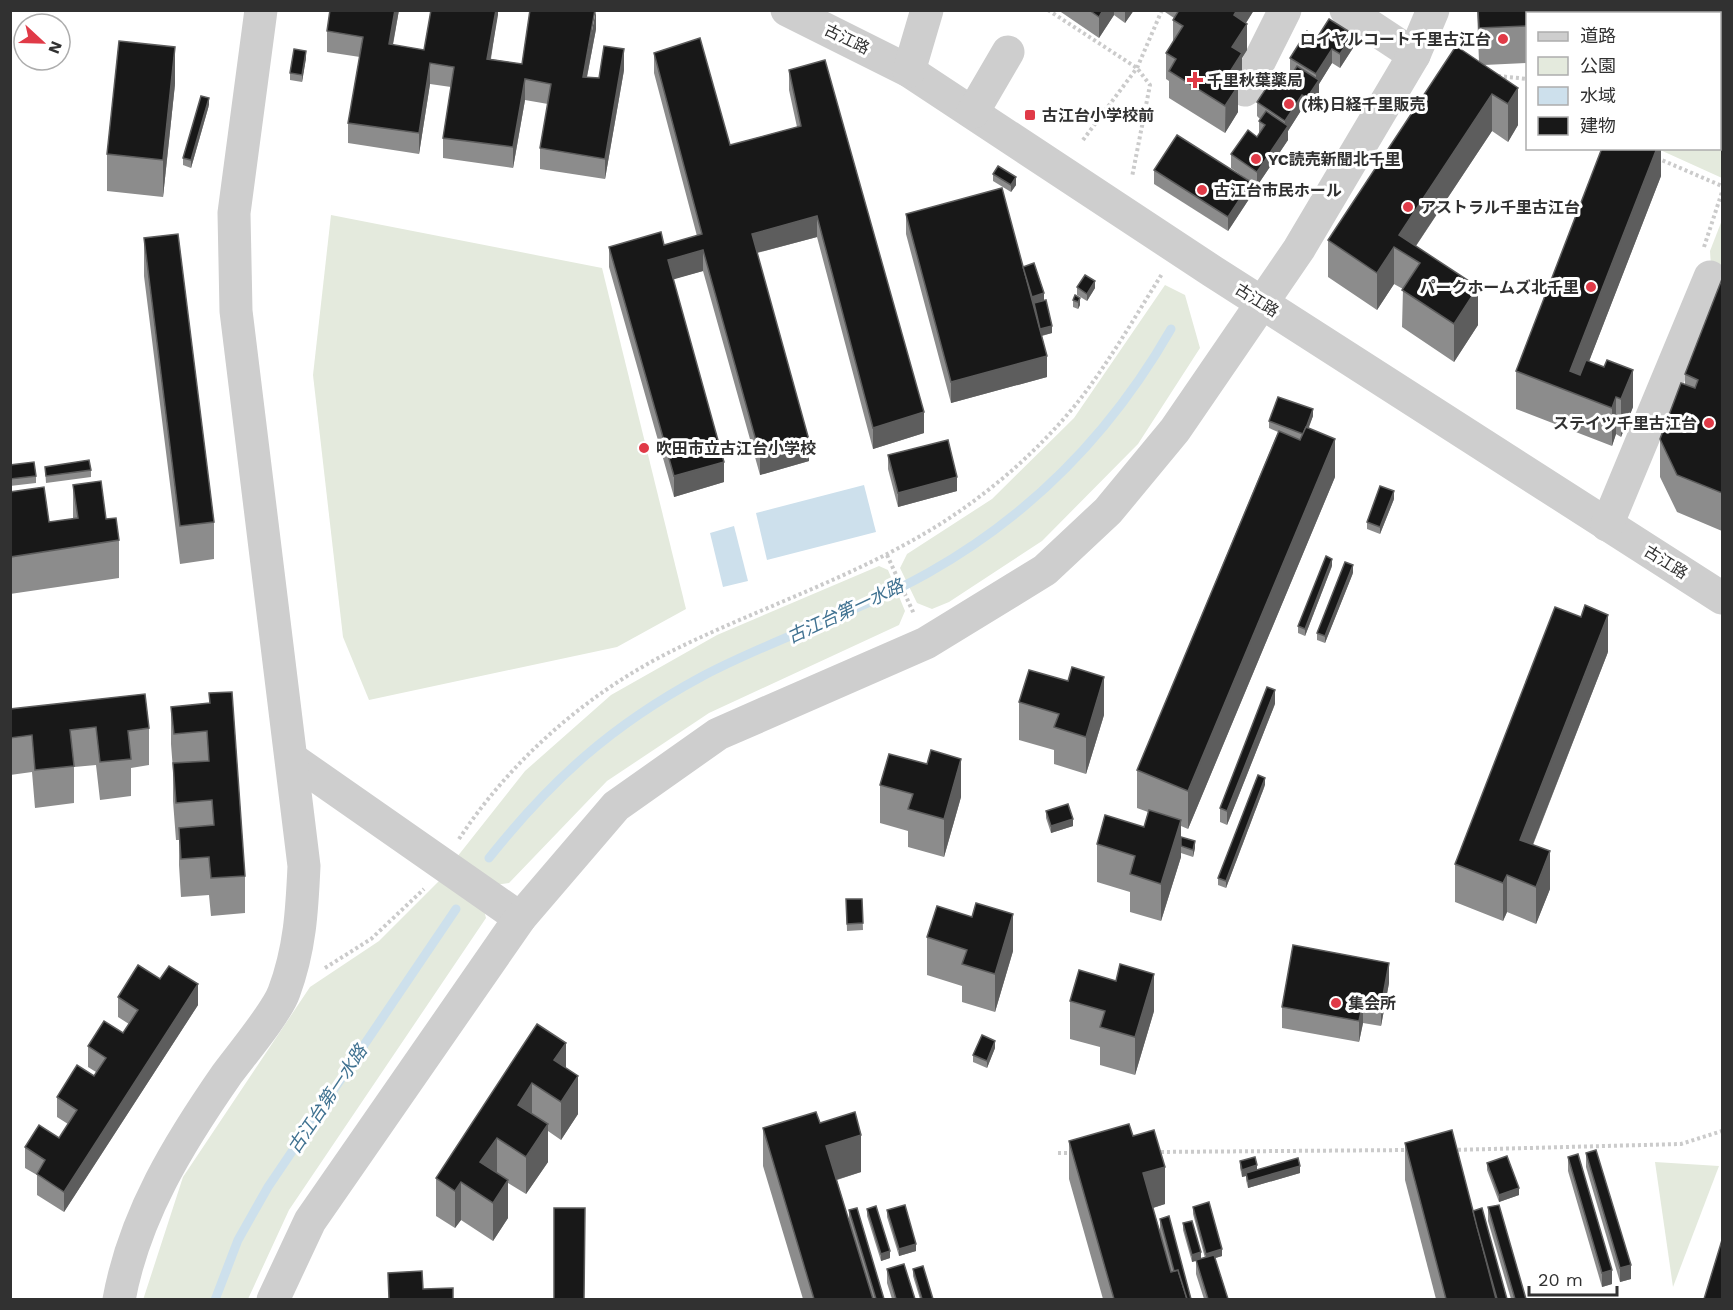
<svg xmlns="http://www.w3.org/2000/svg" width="1733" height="1310" viewBox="0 0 1733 1310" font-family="'Work Sans','Noto Sans JP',sans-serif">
<rect width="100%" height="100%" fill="#fff"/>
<g fill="#e4eadd">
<path d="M1614,11H1722V178L1658,149L1720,148V14H1614Z"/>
<path d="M331,215L602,268L686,609L617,647L369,700L343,637L313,375Z"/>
<path d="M1722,220V270L1711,266L1710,251Z"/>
<path d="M1165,285L1185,295L1200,348L1138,444L1042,541L949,602L932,609L917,603L900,568L907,554L992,499L1074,418Z"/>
<path d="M879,566L888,570L905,611L899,625L709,713L607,781L509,883L495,885L457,857L525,771L611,695L717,635Z"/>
<path d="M440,880L483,906L486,918L289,1210L248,1299L143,1300L183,1177L310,987L379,941Z"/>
<path d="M1655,1162L1719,1166L1673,1287Z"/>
</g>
<g fill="#cde0ec">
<path d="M864,485L876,532L767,560L756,513Z"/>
<path d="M734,526L748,581L723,587L710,533Z"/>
</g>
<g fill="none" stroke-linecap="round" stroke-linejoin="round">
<g stroke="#cde0ec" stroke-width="9">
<path d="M489,858C552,779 612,725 701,677C774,638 855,614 928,573C1031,515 1112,432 1171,329"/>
<path d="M215,1300L238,1240L268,1187L456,909"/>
</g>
<g stroke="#cbcbcb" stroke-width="4" stroke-dasharray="3 3" stroke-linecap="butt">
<path d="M1048,10L1137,68L1150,85L1132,177"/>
<path d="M1498,76L1528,79"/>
<path d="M1083,140L1137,68L1162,10"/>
<path d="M1657,158L1722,186"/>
<path d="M1704,247L1722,192"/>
<path d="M887,555L914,614"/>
<path d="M459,839C513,757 592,689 680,647C769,604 865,573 948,519C998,486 1044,445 1081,398C1111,359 1136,315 1162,274"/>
<path d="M325,968L371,939L424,889"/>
<path d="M1452,1150L1681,1144L1722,1131"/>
<path d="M1155,1152L1409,1150"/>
<path d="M1058,1153H1073"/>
</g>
<g stroke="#cecece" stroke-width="33">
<path d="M787,10L909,71L1212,271L1722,598"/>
<path d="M1346,10L1414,55"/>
<path d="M909,71L927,10"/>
<path d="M1245,90L1285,10"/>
<path d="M973,112L1008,52"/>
<path d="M1607,525L1710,277"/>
<path d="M292,759L520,918"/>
<path d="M119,1300C134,1216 179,1143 227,1074C241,1055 277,1012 284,992C300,949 302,910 304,866L236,311L234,213L261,10"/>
<path d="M273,1300L310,1221L520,918L616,806L718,734L926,643L1045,570L1108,511L1175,430L1299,249L1414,55L1433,10"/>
</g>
</g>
<g fill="#8c8c8c">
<path d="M330,10H399L393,45L424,50L498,10L491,59L522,64L596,29L587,77L599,78L624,70L605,179L540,169V148L548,104L525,100L513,168L443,158V138L451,87L430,84L419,154L348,143V123L360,57L327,52V31Z"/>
<path d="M1058,10H1134L1125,23L1114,15L1099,38Z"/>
<path d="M1162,10H1254L1246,23L1247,50L1242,58V79L1238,86V112L1225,133L1169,98V81L1166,79V53L1173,42V20L1174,18Z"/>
<path d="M1477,10H1577L1527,14V63L1484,65L1518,88V125L1508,142L1492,131L1416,246L1478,325L1454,362L1402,327L1403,289L1394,284L1377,310L1328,277V240L1479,62Z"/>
<path d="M1317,38L1353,48L1340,68L1332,63L1319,84V94L1307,112L1302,109L1288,131V140L1257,186L1231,168V154L1257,137L1259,134V121L1260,119L1257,116V102L1286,84L1293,74L1290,72V58Z"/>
<path d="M654,53L730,145L797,127L789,90V70L924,433L873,449L817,237L757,253L809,461L760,475L703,271L673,279L724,482L674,497L609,267V247L664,245L697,236L654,73Z"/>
<path d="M306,58L302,82L290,80V73Z"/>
<path d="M175,84L163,197L107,191V154Z"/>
<path d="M209,105L191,168L183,165V158Z"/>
<path d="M1661,148V176L1589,361L1604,367L1633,407L1621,437L1616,434L1612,446L1516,409V371Z"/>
<path d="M1154,170L1251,196L1228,231L1154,184Z"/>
<path d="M993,174L1016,185L1011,192L993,181Z"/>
<path d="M906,214L1023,267L1044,300L1039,302L1052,333L1042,336L1047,377L951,403L906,234Z"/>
<path d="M144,238L214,522V559L180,564L144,276Z"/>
<path d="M1722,279V531L1677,512L1660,477V439L1685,385V374Z"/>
<path d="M1077,287L1095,288L1087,301L1077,295Z"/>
<path d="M1075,295L1080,305L1078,309L1073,307V300Z"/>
<path d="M1313,416L1308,428L1335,477L1188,829L1181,826V837L1195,848L1193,857L1181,853V857L1161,921L1130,912V892L1097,882V844L1144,827L1148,812L1137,808V770L1278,432L1269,428V421Z"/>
<path d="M888,455L957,491L898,507L888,469Z"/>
<path d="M10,465L36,476V483L10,486Z"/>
<path d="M45,467L91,470V477L46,483Z"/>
<path d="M73,485L106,519L119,540V578L10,594V492L49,522L73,519Z"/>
<path d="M1394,499L1380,534L1367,529V522Z"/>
<path d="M1332,566L1305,636L1298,633V626Z"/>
<path d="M1353,573L1325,643L1317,640V633Z"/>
<path d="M1608,652L1533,845L1550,889L1536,924L1507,912L1503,921L1455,902V864Z"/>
<path d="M1068,681L1104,715L1086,774L1054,764V750L1019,740V702Z"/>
<path d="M209,693L245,876V913L211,916L209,895L181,897L179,865V840H176L173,801V770L171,744V707L209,703Z"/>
<path d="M1275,704L1227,825L1220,822V808Z"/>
<path d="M10,709L149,728V765L131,768V796L100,800L96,765L74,767V803L35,808L32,772L10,775Z"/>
<path d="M880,785L961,797L944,857L908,847V831L880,823Z"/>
<path d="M1265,785L1226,888L1218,885V878Z"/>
<path d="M1046,811L1073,826L1051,833L1046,818Z"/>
<path d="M846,899H862L863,930L847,931Z"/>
<path d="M927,937L1013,951L995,1012L962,1002V986L927,975Z"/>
<path d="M1389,983L1381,1026L1363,1023L1359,1042L1282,1028V1007Z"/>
<path d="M118,997L198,1005L64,1212L37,1195V1175L25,1168V1147L59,1138L68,1124L57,1117V1097L94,1076L96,1072L88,1067V1046L123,1033L129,1024L118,1017Z"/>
<path d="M1070,1001L1154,1011L1135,1075L1100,1065V1047L1070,1039Z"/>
<path d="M566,1043V1068L578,1114L561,1140L548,1131V1162L526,1194L508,1183V1218L493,1241L461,1220L455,1228L436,1216V1178Z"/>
<path d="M995,1048L987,1068L973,1062V1055Z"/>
<path d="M820,1123L861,1172L837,1180L849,1222V1210L884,1299H803L763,1166V1128Z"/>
<path d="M1133,1136L1165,1204L1153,1208L1160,1231V1219L1191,1299H1103L1069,1179V1141Z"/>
<path d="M1405,1143L1473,1211L1507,1299H1436L1405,1180Z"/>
<path d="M1586,1153L1631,1279L1620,1282L1586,1167Z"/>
<path d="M1568,1157L1612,1284L1602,1287L1568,1171Z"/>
<path d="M1240,1161L1257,1170L1300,1173L1248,1188L1246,1180V1176L1242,1177L1240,1168Z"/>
<path d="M1487,1163L1519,1195L1499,1202L1487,1170Z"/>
<path d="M1193,1207L1222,1256L1215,1258L1228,1299H1204L1196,1274V1261L1192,1262L1183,1230V1223L1201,1259L1205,1258L1193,1214Z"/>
<path d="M1488,1207L1526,1299H1511L1488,1221Z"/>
<path d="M867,1209L890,1258L881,1261L867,1216Z"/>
<path d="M887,1210L916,1251L899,1256L887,1217Z"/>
<path d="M887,1269L915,1299H892L887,1283Z"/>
<path d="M913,1269L933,1299H920L913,1276Z"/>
</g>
<g fill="#5d5d5d">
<path d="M395,10H399L389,65V44Z"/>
<path d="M496,10H498V15L487,79V59Z"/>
<path d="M596,10V29L583,97V77Z"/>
<path d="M1103,10H1114V15L1099,38V17Z"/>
<path d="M1125,10H1134L1125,23Z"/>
<path d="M1237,10H1254L1234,42V15Z"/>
<path d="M1247,24V50L1242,58V79L1238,86V112L1225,133L1226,78L1232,47Z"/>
<path d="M1353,34V48L1340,68V54Z"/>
<path d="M175,47V84L163,197V160Z"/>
<path d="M624,49V70L605,179V159Z"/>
<path d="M1332,49V63L1319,84V94L1307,112V98L1316,84V74Z"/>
<path d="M306,51V58L302,82V75Z"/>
<path d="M430,63V84L419,154V133Z"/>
<path d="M525,79V100L513,168V147Z"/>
<path d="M1518,88V125L1508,142V104Z"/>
<path d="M1492,94V131L1409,256L1399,235Z"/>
<path d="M1302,95V109L1288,131V140L1257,186V172L1285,130V121Z"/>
<path d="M209,98V105L191,168V160Z"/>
<path d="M1657,148H1661V176L1576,395L1570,371Z"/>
<path d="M1016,177V185L1011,192V185Z"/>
<path d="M1251,182V196L1228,231V217Z"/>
<path d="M817,216V237L752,254V234Z"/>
<path d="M1394,247V284L1377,310V273Z"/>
<path d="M703,250V271L668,281V260Z"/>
<path d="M1095,281V288L1087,301V294Z"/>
<path d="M1478,287V325L1454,362V324Z"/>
<path d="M1044,293V300L1032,304V297Z"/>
<path d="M1080,298V305L1078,309V302Z"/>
<path d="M1052,326V333L1040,336V329Z"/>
<path d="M1047,356V377L951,403V382Z"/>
<path d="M1633,370V407L1621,437V399Z"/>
<path d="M1616,397V434L1612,446V408Z"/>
<path d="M1313,409V416L1304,441V434Z"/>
<path d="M924,412V433L873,449V428Z"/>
<path d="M1335,439V477L1188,829V791Z"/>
<path d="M809,440V461L760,475V455Z"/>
<path d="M724,462V482L674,497V476Z"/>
<path d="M957,477V491L898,507V493Z"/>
<path d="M1394,491V499L1380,534V527Z"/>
<path d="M1332,559V566L1305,636V629Z"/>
<path d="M1353,565V573L1325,643V636Z"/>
<path d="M1608,615V652L1520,877V840Z"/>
<path d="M1104,677V715L1086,774V737Z"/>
<path d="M1275,690V704L1227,825V811Z"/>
<path d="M961,759V797L944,857V819Z"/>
<path d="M1265,778V785L1226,888V881Z"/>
<path d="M1073,819V826L1051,833V826Z"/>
<path d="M1181,820V857L1161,921V884Z"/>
<path d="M1195,841V848L1193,857V850Z"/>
<path d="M1550,851V889L1536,924V887Z"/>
<path d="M1507,875V912L1503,921V883Z"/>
<path d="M1013,914V951L995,1012V974Z"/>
<path d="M1389,963V983L1381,1026V1006Z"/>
<path d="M1154,974V1011L1135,1075V1037Z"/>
<path d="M198,984V1005L64,1212V1192Z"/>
<path d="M1363,1002V1023L1359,1042V1021Z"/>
<path d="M995,1041V1048L987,1068V1061Z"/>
<path d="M566,1043V1080L554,1060Z"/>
<path d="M578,1076V1114L561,1140V1102Z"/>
<path d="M532,1083V1121L518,1105Z"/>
<path d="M548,1124V1162L526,1194V1157Z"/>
<path d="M861,1135V1172L826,1183V1146Z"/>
<path d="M497,1138V1175L480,1162Z"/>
<path d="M1257,1165V1172L1246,1173V1176L1242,1177V1170Z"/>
<path d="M1300,1166V1173L1248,1188V1181Z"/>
<path d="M1165,1167V1204L1143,1211V1173Z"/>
<path d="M508,1180V1218L493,1241V1203Z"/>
<path d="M461,1182V1220L455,1228V1191Z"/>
<path d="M1519,1188V1195L1499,1202V1195Z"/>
<path d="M916,1244V1251L899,1256V1249Z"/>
<path d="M1222,1249V1256L1206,1261V1254Z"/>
<path d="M890,1251V1258L881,1261V1254Z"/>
<path d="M1201,1252V1259L1192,1262V1255Z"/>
<path d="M1631,1265V1279L1620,1282V1268Z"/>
<path d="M1612,1270V1284L1602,1287V1273Z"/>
</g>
<g fill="#181818" stroke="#5d5d5d" stroke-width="1.5">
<path d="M330,10H395L389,44L424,50L431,10H496L487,59L522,64L530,10H595L583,77L599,78L604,46L624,49L605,159L540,148L551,84L525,79L513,147L443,138L454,67L430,63L419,133L348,123L363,37L327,31Z"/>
<path d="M1089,10H1103L1099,17Z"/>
<path d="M1179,10H1237L1234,15L1247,24L1232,47L1242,53L1226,78L1238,86L1225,106L1169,71L1176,59L1166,53L1183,26L1173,20Z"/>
<path d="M1478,10H1577V14H1527V26L1479,28Z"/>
<path d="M1329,19L1353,34L1340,54L1332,49L1316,74L1290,58L1307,31L1317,38Z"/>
<path d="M700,38L730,145L801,126L789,70L825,60L924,412L873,428L817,216L752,234L809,440L760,455L703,250L668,260L724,462L674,476L609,247L661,232L664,245L702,234L654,53Z"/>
<path d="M119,41L175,47L163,160L107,154Z"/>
<path d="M1456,46L1518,88L1508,104L1492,94L1399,235L1478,287L1454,324L1402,290L1420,263L1394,247L1377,273L1328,240Z"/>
<path d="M294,49L306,51L302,75L290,73Z"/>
<path d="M1297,66L1319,80L1307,98L1302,95L1285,121L1257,102L1274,76L1286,84Z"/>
<path d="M201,96L209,98L191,160L183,158Z"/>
<path d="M1266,111L1288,126L1257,172L1231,154L1248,130L1257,137L1265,125L1259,121Z"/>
<path d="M1177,135L1251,182L1228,217L1154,170Z"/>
<path d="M1602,148H1657L1570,371L1580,375L1586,360L1604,367L1607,360L1633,370L1621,399L1616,397L1612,408L1516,371Z"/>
<path d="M998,166L1016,177L1011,185L993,174Z"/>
<path d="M1002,188L1047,356L951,382L906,214Z"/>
<path d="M178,234L214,522L180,526L144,238Z"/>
<path d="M1034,263L1044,293L1032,297L1023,267Z"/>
<path d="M1085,275L1095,281L1087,294L1077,287Z"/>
<path d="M1722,279V493L1677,475L1660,439L1681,383L1695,388L1698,380L1685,374Z"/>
<path d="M1075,295L1080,298L1078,302L1073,300Z"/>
<path d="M1046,300L1052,326L1040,329L1034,303Z"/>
<path d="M1278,397L1313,409L1306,428V427L1303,434L1269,421Z"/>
<path d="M1306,427L1335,439L1188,791L1137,770L1279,431L1300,440Z"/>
<path d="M948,440L957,477L898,493L888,455Z"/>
<path d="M89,460L91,470L46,476L45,467Z"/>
<path d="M34,462L36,476L10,479V465Z"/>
<path d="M101,481L106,519L116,518L119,540L10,557V492L44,487L49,522L78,518L73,485Z"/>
<path d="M1380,486L1394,491L1380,527L1367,522Z"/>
<path d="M1326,556L1332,559L1305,629L1298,626Z"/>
<path d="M1345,562L1353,565L1325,636L1317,633Z"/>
<path d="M1585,605L1608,615L1520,840L1550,851L1536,887L1507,875L1503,883L1455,864L1555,607L1581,617Z"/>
<path d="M1072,667L1104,677L1086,737L1054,727L1059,714L1019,702L1029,670L1068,681Z"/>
<path d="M1267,687L1275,690L1227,811L1220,808Z"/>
<path d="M232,692L245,876L211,878L209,857L181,859L179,828L214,825L212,800L176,803L173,763L209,761L207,731L174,734L171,707L210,703L209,693Z"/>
<path d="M145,694L149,728L128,731L131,759L100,762L96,727L70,730L74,766L35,770L32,735L10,738V709Z"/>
<path d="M931,750L961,759L944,819L908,809L913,794L880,785L889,754L927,764Z"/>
<path d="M1258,775L1265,778L1226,881L1218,878Z"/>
<path d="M1068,804L1073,819L1051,826L1046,811Z"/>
<path d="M1149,810L1181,820L1161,884L1130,874L1135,856L1097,844L1105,815L1144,827Z"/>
<path d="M1181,837L1195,841L1193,850L1181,846Z"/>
<path d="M846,899H862L863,923L847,924Z"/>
<path d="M976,903L1013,914L995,974L962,964L967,950L927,937L937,906L972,917Z"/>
<path d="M1293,945L1389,963L1381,1006L1363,1002L1359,1021L1282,1007Z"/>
<path d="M1120,964L1154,974L1135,1037L1100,1027L1105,1011L1070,1001L1079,970L1116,981Z"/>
<path d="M138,965L160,979L169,966L198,984L64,1192L37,1174L45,1160L25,1147L39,1125L59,1138L77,1110L57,1097L77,1065L94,1076L106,1058L88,1046L104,1021L123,1033L138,1010L118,997Z"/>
<path d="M537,1024L566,1043L554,1060L578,1076L561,1102L532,1083L518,1105L548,1124L526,1157L497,1138L480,1162L508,1180L493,1203L461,1182L455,1191L436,1178Z"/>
<path d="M982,1035L995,1041L987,1061L973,1055Z"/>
<path d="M816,1112L820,1123L855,1112L861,1135L826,1146L873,1299H814L763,1128Z"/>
<path d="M1129,1124L1133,1136L1154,1130L1165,1167L1143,1173L1171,1272L1178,1270L1187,1299H1114L1069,1141Z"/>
<path d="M1452,1130L1496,1299H1446L1405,1143Z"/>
<path d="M1596,1150L1631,1265L1620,1268L1586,1153Z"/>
<path d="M1578,1154L1612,1270L1602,1273L1568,1157Z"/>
<path d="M1507,1156L1519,1188L1499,1195L1487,1163Z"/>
<path d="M1255,1157L1257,1165L1242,1170L1240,1161Z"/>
<path d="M1298,1158L1300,1166L1248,1181L1246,1173Z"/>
<path d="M1209,1202L1222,1249L1206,1254L1193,1207Z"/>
<path d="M905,1205L916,1244L899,1249L887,1210Z"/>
<path d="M1499,1205L1526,1299H1515L1488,1207Z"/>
<path d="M876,1206L890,1251L881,1254L867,1209Z"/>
<path d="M554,1208H585L584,1299H554Z"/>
<path d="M857,1208L884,1299H876L849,1210Z"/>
<path d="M1482,1208L1507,1299H1497L1477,1227L1473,1211Z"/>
<path d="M1169,1216L1191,1299H1187L1178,1270L1174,1271L1160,1219Z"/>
<path d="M1192,1221L1201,1252L1192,1255L1183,1223Z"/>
<path d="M1722,1240V1299H1704Z"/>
<path d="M1214,1255L1228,1299H1208L1196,1260Z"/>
<path d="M904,1264L915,1299H896L887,1269Z"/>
<path d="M923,1266L933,1299H922L913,1269Z"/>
<path d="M422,1271L423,1289L453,1288V1299H389L388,1273Z"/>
</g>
<g fill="#e03a47" stroke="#fff" stroke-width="2">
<circle cx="1503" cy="39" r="6"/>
<path d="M1192 71h6v6h6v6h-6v6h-6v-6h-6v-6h6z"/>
<circle cx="1289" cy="104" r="6"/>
<rect x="1024" y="109" width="12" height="12" rx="3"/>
<circle cx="1256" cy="159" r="6"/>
<circle cx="1202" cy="190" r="6"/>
<circle cx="1408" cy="207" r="6"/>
<circle cx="1591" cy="287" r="6"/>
<circle cx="1709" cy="423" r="6"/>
<circle cx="644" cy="448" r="6"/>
<circle cx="1336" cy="1003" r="6"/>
</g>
<g text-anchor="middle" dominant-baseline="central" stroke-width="6" stroke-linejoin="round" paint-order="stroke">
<g font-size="16" fill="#313131" stroke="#fff">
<text transform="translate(847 39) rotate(26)">古江路</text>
<text transform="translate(1257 300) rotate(32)">古江路</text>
<text transform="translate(1666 562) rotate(32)">古江路</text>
</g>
<g font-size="16" font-weight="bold" fill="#313131" stroke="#fff" text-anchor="start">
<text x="1491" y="39" text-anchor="end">ロイヤルコート千里古江台</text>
<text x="1207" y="80">千里秋葉薬局</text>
<text x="1301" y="104">(株)日経千里販売</text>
<text x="1042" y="115">古江台小学校前</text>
<text x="1268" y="159">YC読売新聞北千里</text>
<text x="1214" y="190">古江台市民ホール</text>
<text x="1420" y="207">アストラル千里古江台</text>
<text x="1579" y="287" text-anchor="end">パークホームズ北千里</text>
<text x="1697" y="423" text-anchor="end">ステイツ千里古江台</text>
<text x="656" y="448">吹田市立古江台小学校</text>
<text x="1348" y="1003">集会所</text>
</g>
<g font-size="18" font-style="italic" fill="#407291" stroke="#fff">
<text transform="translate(845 611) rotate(-25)">古江台第一水路</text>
<text transform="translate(327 1099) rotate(-56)">古江台第一水路</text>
</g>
</g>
<rect width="1733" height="1310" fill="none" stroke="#313131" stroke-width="24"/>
<rect x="1526" y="12" width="195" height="138" fill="#ffffff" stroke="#adadad" stroke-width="1.5"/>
<rect x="1538" y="32" width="30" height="9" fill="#cecece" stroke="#adadad" stroke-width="1.5"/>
<text x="1580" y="42" font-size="18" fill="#313131">道路</text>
<rect x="1538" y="57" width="30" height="18" fill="#e4eadd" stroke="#adadad" stroke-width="1.5"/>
<text x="1580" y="72" font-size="18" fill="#313131">公園</text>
<rect x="1538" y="87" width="30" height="18" fill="#cde0ec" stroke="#adadad" stroke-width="1.5"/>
<text x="1580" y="102" font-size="18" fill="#313131">水域</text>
<rect x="1538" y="117" width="30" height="18" fill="#181818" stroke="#adadad" stroke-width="1.5"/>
<text x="1580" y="132" font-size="18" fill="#313131">建物</text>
<g transform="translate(42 42) rotate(112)"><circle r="28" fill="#ffffff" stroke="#adadad" stroke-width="1.5"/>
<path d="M0-4.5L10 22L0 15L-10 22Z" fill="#e03a47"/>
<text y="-9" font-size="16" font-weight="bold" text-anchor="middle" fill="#313131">N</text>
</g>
<path d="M1529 1286v9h88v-9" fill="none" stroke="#313131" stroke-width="3"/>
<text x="1538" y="1286" font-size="18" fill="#313131" stroke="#ffffff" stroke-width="4.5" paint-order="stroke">20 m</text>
</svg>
